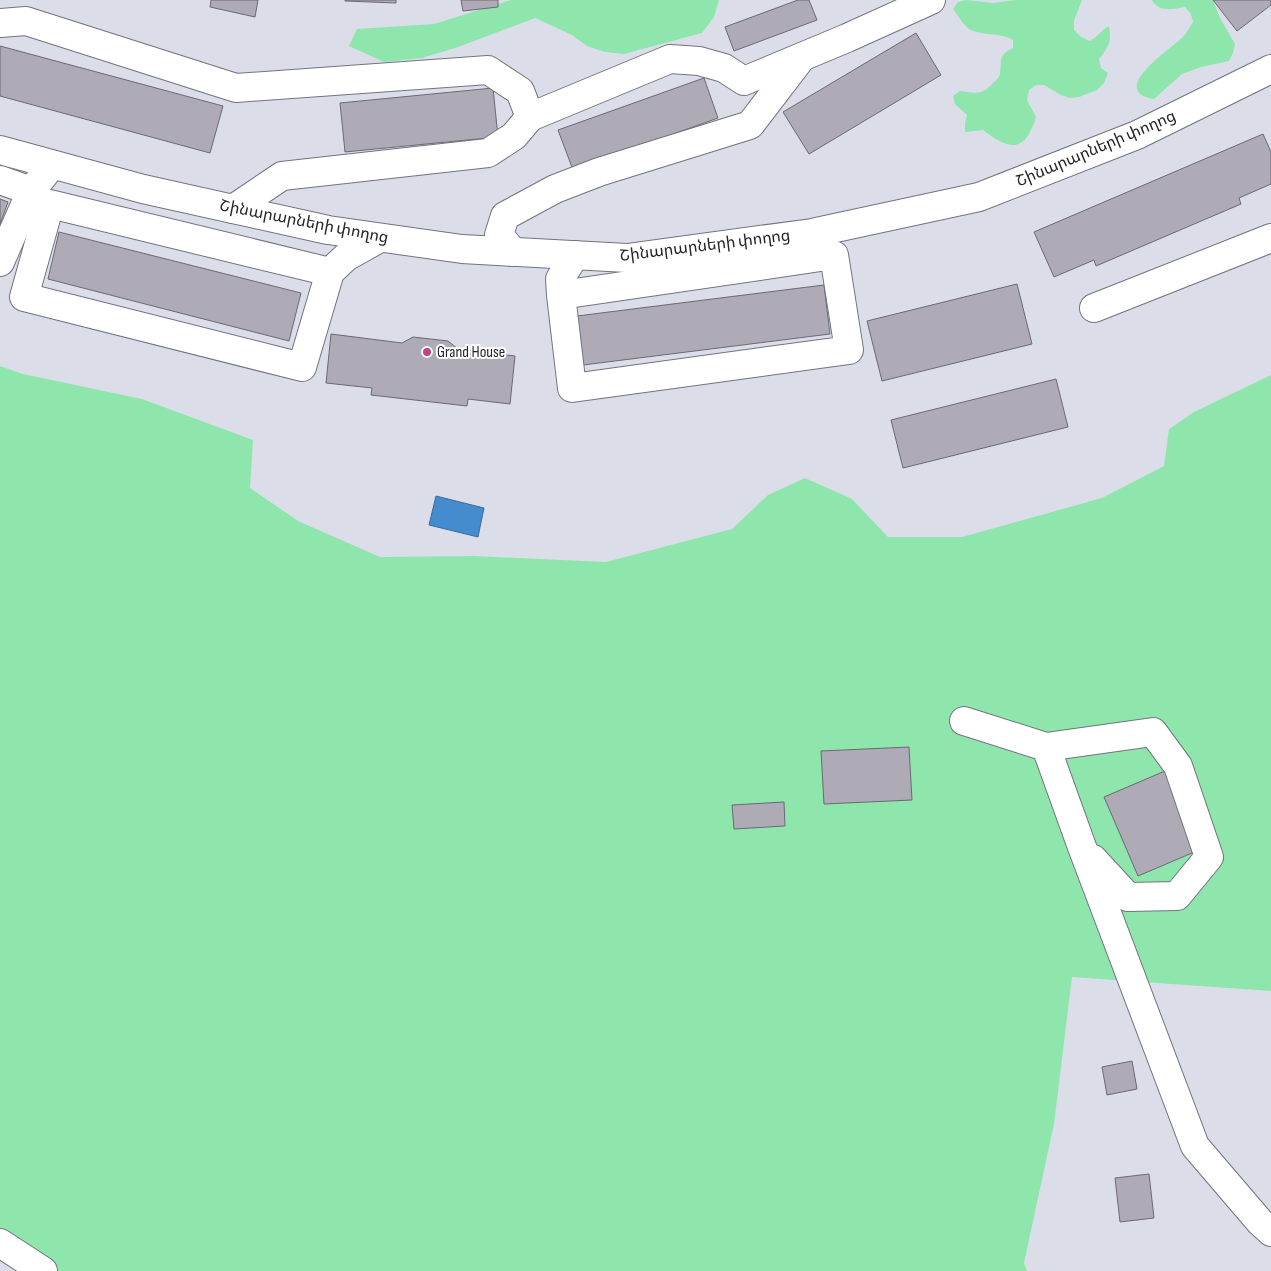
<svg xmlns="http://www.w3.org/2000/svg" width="1271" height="1271" viewBox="0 0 1271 1271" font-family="'Sofia Sans Condensed','Noto Sans Armenian',sans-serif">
<rect width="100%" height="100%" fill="#dbdee9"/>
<g fill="#8ee6ad">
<path d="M511,0H719L714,17L702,33L624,54L605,52L587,46L572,35L535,18L458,47L422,58L384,62L349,46L357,29L434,24Z"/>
<path d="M966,0L994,3L1015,0H1082L1074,21V30L1081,37L1090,41C1098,37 1101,30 1109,26C1112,41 1108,48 1099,59L1101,68L1108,73L1104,83L1097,90L1079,97L1070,98L1061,95L1044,85H1036L1029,90L1027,100L1036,117C1025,153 1010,151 983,130L965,132V123L967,115L955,104L953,96L960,91C976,93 981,96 993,83C996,80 999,78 1000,74C1002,59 998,55 1013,48V40C1000,32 984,36 971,30C964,27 958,15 953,9L958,2Z"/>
<path d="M1152,0H1213L1220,18L1235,44L1233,53L1229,61L1201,67L1182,74L1154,99C1107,91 1170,49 1182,38C1186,34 1190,27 1193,22L1191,14L1185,7C1173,9 1159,13 1152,0Z"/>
<path d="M0,366L23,374L142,399L253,440L250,488L298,521L380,557L474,556L606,562L732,529L768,495L805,478L852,499L888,537H962L1102,498L1164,466L1169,429L1194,412L1271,375V991L1072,977L1054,1124L1024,1263L1027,1271H59L0,1235Z"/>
</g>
<path fill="#448ccd" stroke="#3a6d9c" d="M436,496L484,508L478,537L429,525Z"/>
<g fill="#aeabb6" stroke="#6b6973">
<path d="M211,0H258L255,17L210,7Z"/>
<path d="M345,0H396V3L345,1Z"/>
<path d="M461,0H498V7L463,11Z"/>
<path d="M798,0H809L817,20L734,51L725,27Z"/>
<path d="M1213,0H1271V5L1237,31Z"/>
<path d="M916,33L941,75L809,154L783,112Z"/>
<path d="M0,46L223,106L210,153L0,96Z"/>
<path d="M704,78L718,118L573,170L558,130Z"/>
<path d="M493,88L498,137L345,152L340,103Z"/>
<path d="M1263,134L1271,152V184L1239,198L1241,204L1096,266L1094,260L1054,277L1034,232Z"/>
<path d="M0,199L8,202L0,224Z"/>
<path d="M59,232L301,293L289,341L48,279Z"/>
<path d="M1017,284L1032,344L882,381L867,321Z"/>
<path d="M824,285L830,334L583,365L577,316Z"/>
<path d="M331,334L402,343L413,337L448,341L458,349L515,356L510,404L468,399L467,406L371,395L372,388L326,383Z"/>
<path d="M1056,379L1068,427L903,468L891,420Z"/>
<path d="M909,747L912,800L824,804L821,751Z"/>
<path d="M1165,771L1199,850L1138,876L1104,797Z"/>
<path d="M784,802L785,826L734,829L732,805Z"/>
<path d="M1132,1061L1137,1089L1107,1095L1102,1067Z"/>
<path d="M1149,1174L1154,1218L1120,1222L1115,1178Z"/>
</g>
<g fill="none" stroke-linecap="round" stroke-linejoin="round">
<defs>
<g id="minor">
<path d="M0,23L26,21L236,88L488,70L520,91L530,117L670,59L699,61L724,68L744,81L847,38L931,0"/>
<path d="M0,150L143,189L328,230L462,249L627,258L812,233L979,197L1137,135L1271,69"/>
<path d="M0,180L31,191"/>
<path d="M233,209L282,176L488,153L514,136L530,117"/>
<path d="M513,252L499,235L505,216L555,189L599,172L750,125L802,57"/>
<path d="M0,262L31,191L52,165"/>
<path d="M330,272L50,204L24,297L302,367L330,272L346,257L380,238"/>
<path d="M561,295L834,255L849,350L572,388L561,295L560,279L575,255"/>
<path d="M1094,308L1271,238"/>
<path d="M964,721L1046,747L1082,847L1195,1146L1260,1222L1271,1232"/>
<path d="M1046,747L1153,732L1178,766L1209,857L1177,896L1128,897L1093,859"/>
<path d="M0,1243L43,1271"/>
</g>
</defs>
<use href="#minor" stroke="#71747e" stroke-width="30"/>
<use href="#minor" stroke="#fff" stroke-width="28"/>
</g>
<circle fill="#c3428b" stroke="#fff" stroke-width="2" cx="427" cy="352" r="5"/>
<g text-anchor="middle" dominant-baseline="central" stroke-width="4" stroke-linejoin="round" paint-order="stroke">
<g font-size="16" fill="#242529" stroke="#fff">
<text transform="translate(1096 149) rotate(-23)">Շինարարների փողոց</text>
<text transform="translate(304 222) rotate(11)">Շինարարների փողոց</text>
<text transform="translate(705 246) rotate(-7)">Շինարարների փողոց</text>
</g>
<g font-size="16" fill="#242529" stroke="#fff" text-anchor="start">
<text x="437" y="352">Grand House</text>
</g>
</g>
</svg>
